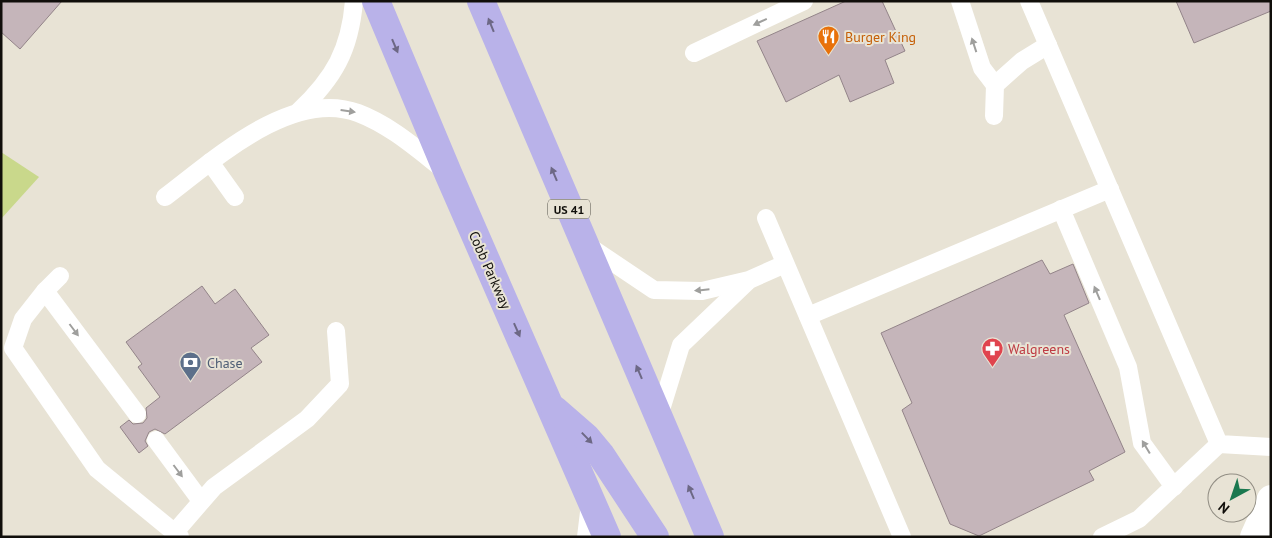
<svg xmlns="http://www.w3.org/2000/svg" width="1272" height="538" viewBox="0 0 1272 538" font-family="'PT Sans',sans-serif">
<rect width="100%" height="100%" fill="#e8e3d5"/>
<path fill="#c9d88b" d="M1,152L39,177L1,219Z"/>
<g fill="#c5b5ba" stroke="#938489">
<path d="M1,1H62L20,49L1,32Z"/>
<path d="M846,1H882L905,51L885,60L894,83L850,102L839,75L786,102L757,41Z"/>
<path d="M1176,1H1271V11L1194,43Z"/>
<path d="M1042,260L1050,274L1073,264L1089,303L1064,315L1125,452L1089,471L1094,480L979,536L950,524L902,410L912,403L881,333Z"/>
<path d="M202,286L215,304L235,289L269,335L251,348L262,362L165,434L155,429L149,432L145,441L148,446L139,453L120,427L129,420L133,424L143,423L147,418L146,408L160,397L138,367L142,364L126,342Z"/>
</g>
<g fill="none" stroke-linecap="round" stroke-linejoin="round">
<g stroke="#fff" stroke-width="18">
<path d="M960,1L982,68L995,85"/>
<path d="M1029,1L1219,444L1271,447"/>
<path d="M694,53L804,1"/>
<path d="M299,111C334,78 350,50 354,1"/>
<path d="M994,116L995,85L1022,61L1048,45"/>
<path d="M210,162L235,197"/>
<path d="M165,197C214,160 292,88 358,113C390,125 417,149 444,170"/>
<path d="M1061,209L1128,367L1142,443L1174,487"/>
<path d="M766,218L902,537"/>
<path d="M587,245L654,290L702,291L749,280L785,264"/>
<path d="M60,276L45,291L23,319L13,348L97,469L180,537"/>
<path d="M45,291L137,414"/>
<path d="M808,316L1110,189"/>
<path d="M659,416L681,345L747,282"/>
<path d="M156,440L201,501"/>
<path d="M175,532L214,487L307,419L340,384L336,331"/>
<path d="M586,537L590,504"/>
<path d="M1102,537L1139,519L1219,444"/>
</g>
<path stroke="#fff" stroke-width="28" d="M1254,537L1271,499"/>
<g stroke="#b9b2e9" stroke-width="28">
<path d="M376,1L448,173L607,537"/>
<path d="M481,1L710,537"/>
<path d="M555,410L586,437L601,455L655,537"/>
</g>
</g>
<defs><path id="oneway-solid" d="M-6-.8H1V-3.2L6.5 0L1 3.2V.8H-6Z" transform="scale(1.25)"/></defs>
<g fill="#9f9f9d">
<use href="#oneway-solid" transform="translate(760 22) rotate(155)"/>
<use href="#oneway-solid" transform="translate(974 45) rotate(-108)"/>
<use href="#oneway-solid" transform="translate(348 111) rotate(8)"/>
<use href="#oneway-solid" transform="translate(702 290) rotate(174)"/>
<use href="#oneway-solid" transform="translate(1097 293) rotate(-113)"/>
<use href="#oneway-solid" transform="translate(74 330) rotate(53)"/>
<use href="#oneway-solid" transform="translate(1146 447) rotate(-121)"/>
<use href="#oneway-solid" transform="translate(178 471) rotate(53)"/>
</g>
<g fill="#6d6885">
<use href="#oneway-solid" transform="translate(491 25) rotate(-112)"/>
<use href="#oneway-solid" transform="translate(395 46) rotate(67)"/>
<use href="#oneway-solid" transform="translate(554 174) rotate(-113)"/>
<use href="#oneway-solid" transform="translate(517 330) rotate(66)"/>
<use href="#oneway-solid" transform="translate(639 372) rotate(-113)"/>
<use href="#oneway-solid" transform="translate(587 438) rotate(46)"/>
<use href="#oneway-solid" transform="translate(691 492) rotate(-113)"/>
</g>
<defs>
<symbol id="restaurant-pin" viewBox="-11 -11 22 30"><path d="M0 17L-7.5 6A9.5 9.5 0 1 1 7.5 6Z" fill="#e8710a" stroke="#e8e3d5"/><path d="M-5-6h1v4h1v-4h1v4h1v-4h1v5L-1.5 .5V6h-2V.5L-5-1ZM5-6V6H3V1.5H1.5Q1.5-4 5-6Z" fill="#fff"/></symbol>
<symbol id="pharmacy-pin" viewBox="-11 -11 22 30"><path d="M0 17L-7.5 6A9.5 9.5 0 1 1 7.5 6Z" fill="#e0444e" stroke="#e8e3d5"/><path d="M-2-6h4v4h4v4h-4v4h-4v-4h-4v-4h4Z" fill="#fff"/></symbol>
<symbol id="bank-pin" viewBox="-11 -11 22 30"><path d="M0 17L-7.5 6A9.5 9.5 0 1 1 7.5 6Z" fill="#5c6f8a" stroke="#e8e3d5"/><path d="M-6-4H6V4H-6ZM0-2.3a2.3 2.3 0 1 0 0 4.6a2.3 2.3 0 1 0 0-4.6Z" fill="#fff"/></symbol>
</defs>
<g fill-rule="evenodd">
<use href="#restaurant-pin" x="816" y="24" width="25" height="34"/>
<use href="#pharmacy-pin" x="980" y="336" width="25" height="34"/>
<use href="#bank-pin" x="178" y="350" width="25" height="34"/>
</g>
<g text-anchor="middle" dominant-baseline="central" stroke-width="4" stroke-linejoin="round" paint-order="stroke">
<rect fill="#e8e3d5" stroke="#514e47" stroke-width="1" x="548" y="199.5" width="42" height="19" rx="4"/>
<g font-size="12" font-weight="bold" fill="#100e0a">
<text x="569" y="209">US 41</text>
</g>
<g font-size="14" fill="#c56008" stroke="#e8e3d5" text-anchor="start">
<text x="845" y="37">Burger King</text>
</g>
<g font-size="14" fill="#100e0a" stroke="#e8e3d5">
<text transform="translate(490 270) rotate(66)">Cobb Parkway</text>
</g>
<g font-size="14" fill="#be3a42" stroke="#e8e3d5" text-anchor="start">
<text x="1008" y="349">Walgreens</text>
</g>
<g font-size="14" fill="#4e5e75" stroke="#e8e3d5" text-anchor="start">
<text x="207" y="363">Chase</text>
</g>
</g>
<rect width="1272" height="538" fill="none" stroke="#100e0a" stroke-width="5"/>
<g transform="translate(1232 498) rotate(220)"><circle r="24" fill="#e8e3d5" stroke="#928e84"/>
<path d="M0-4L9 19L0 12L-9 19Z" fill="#1a784f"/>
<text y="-8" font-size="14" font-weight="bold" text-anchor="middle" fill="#100e0a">N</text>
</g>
</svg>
